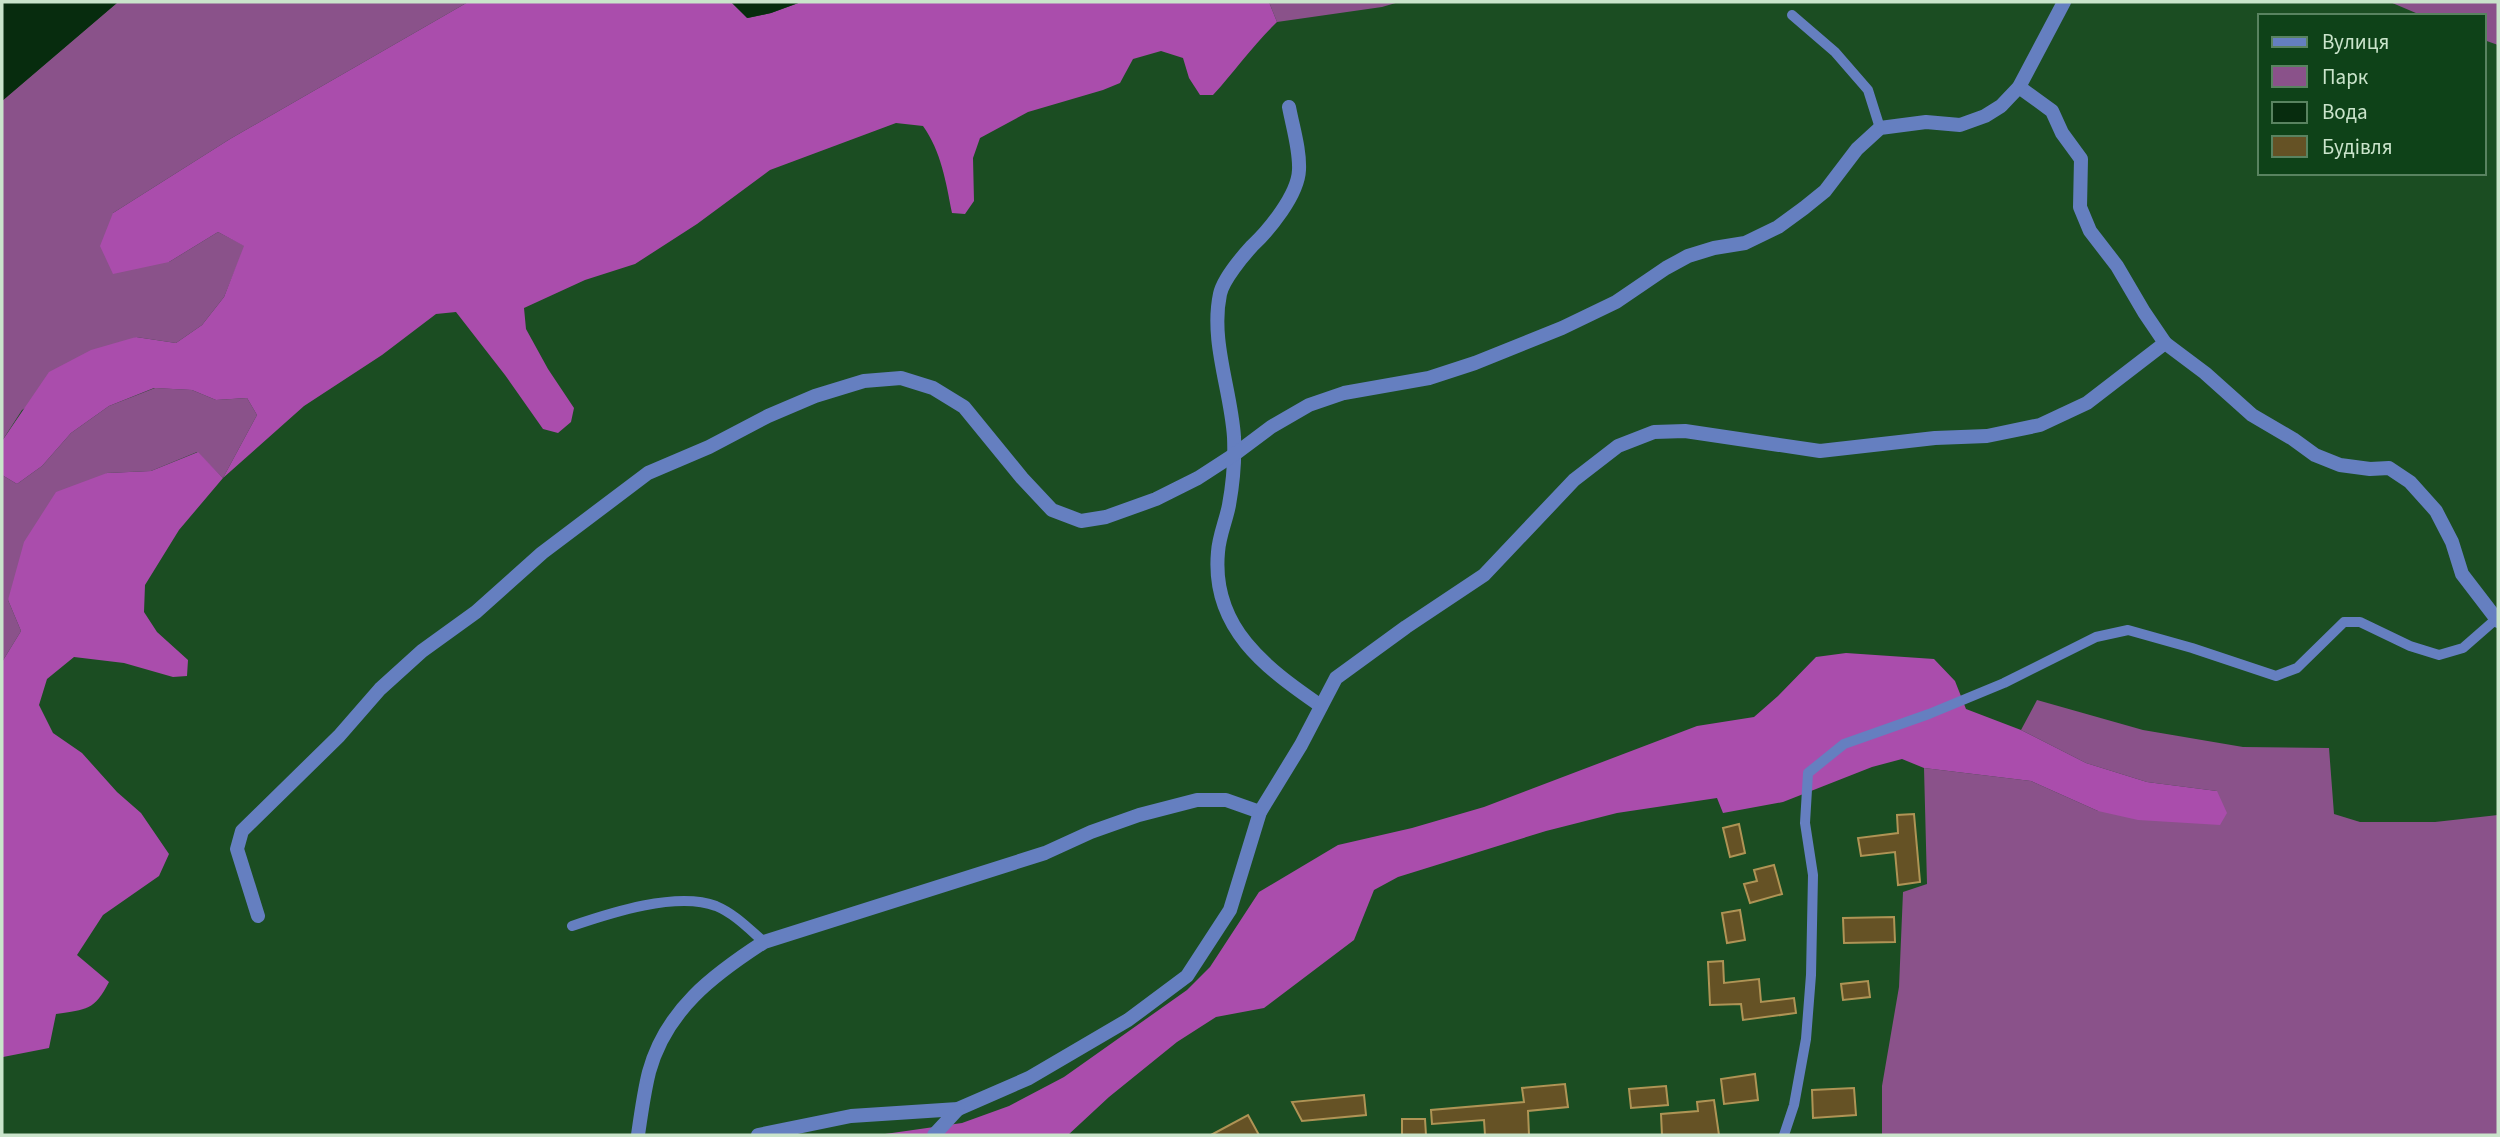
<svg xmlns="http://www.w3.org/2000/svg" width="2500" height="1137" viewBox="0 0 2500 1137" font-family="'Source Sans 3',sans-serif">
<rect width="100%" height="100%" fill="#1b4d22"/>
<g fill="#8a528a">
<path d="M118,2H468L230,139L113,213L169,262L218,232L245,246L224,297L202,325L176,343L136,337L22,410L2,441V101Z"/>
<path d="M1269,2H1399L1382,7L1277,22Z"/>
<path d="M2390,2H2498V45L2484,40V16H2423Z"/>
<path d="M155,388L192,390L216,400L247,398L257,415L223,478L197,452L151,471L107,473L8,600L21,631L2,662V475L17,484L42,466L71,433L109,406Z"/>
<path d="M2037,700L2143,730L2243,747L2329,748L2334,814L2360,822H2435L2498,815V1135H1882V1086L1899,987L1903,892L1927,884L1924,768L2031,781L2098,811L2217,791L2147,782L2086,763L2021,730Z"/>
</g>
<g fill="#aa4dac">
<path d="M468,2H731L748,18L771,13L801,2H1269L1277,22C1253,45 1235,71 1213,95H1200L1189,78L1183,58L1161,51L1133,59L1120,83L1103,90L1028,112L980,138L973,158L974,201L965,214L952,213C946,182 941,151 923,126L896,123L770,170L697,224L635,264L585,280L524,308L526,329L548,369L574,408L571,422L558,433L543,429L505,375L456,312L436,314L382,355L304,406L223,478L179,530L145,585L144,612L157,632L188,660L187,676L173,677L124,663L74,657L47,679L39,705L53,733L82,753L117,792L141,813L169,854L159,876L103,915L77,955L109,982C94,1011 87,1009 56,1014L49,1048L3,1057L2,662L21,631L8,600L24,542L56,492L107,473L151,471L198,452L223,478L257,415L247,398L216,400L192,390L154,388L109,406L71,433L42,466L17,484L2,475V441L49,372L91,350L136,337L176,343L202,325L224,297L244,246L218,232L169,262L113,274L100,246L113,213L230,139Z"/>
<path d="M1846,653L1934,659L1955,681L1966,709L2021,730L2086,763L2147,782L2217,791L2227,813L2220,825L2138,820L2098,811L2031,781L1924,768L1902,759L1872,767L1783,802L1723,813L1717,798L1617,813L1546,831L1398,877L1374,890L1354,940L1264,1008L1216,1017L1177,1042L1109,1097L1068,1135H878L962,1123L1009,1106L1064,1077L1187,990L1210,967L1259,892L1338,845L1412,828L1484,807L1697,726L1754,717L1778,696L1816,657Z"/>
</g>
<g fill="#072c0e">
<path d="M2,2H118L2,101Z"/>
<path d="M731,2H801L771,13L747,18Z"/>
</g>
<g fill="#655225" stroke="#af9455" stroke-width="2">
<path d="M1914,814L1920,882L1898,885L1895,852L1861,856L1858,838L1898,833L1897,815Z"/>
<path d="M1739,824L1745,853L1730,857L1723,828Z"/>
<path d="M1774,865L1782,894L1750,903L1744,884L1757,881L1754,870Z"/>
<path d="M1740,910L1745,940L1727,943L1722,913Z"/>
<path d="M1894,917L1895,942L1844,943L1843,918Z"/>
<path d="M1723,961L1724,983L1759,979L1761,1002L1794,998L1796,1013L1743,1020L1741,1004L1710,1005L1708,962Z"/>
<path d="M1868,981L1870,997L1843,1000L1841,984Z"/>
<path d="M1755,1074L1758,1100L1724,1104L1721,1079Z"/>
<path d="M1565,1084L1568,1107L1528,1111L1529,1135H1485L1484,1120L1432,1124L1431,1110L1524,1102L1522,1088Z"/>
<path d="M1666,1086L1668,1105L1631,1108L1629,1089Z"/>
<path d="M1854,1088L1856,1115L1813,1118L1812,1090Z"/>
<path d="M1364,1095L1366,1115L1302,1121L1292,1102Z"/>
<path d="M1714,1100L1719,1135H1662L1661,1114L1698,1111L1697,1102Z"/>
<path d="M1248,1115L1259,1135H1211Z"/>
<path d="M1402,1119H1425L1426,1135H1402Z"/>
</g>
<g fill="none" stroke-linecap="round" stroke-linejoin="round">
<g stroke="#657fc0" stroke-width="10">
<path d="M1792,15L1835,52L1868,90L1880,128"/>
<path d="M572,926C610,913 677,891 716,906C735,914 749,929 764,942"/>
<path d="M1784,1135L1794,1105L1806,1039L1811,975L1813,875L1805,823L1808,773L1844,744L1929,714L2004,683L2096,637L2128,630L2192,648L2276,676L2297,668L2344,622H2360L2410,646L2439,655L2463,648L2495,620"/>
</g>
<g stroke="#657fc0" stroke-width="14">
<path d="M2019,87L2052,111L2062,133L2081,159L2080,207L2090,231L2117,266L2144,312L2165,343"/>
<path d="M1289,107C1293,128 1300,150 1299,170C1298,195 1269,230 1252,246C1242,257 1223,280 1220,294C1210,341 1231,390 1234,437C1235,459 1233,483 1229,505C1226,521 1219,536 1218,552C1211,628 1266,668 1321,706"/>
<path d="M258,916L237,849L242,831L339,736L380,689L422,651L476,612L542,553L648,473L709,447L768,416L815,396L864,381L901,378L933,388L964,407L1022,478L1052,510L1081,521L1106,517L1156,499L1198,478L1235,454L1271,427L1309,405L1344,393L1429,378L1475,363L1562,328L1616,302L1666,268L1688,256L1714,248L1745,243L1778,227L1804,208L1825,191L1857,149L1880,128L1926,122L1960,125L1985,116L2001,106L2019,87L2064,2"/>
<path d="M638,1135C641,1114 644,1092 649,1072C666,1010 713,975 764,942L1045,853L1091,832L1139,815L1197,800H1226L1260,812"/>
<path d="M758,1135L851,1116L958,1109L1029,1078L1128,1020L1187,976L1230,910L1260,812L1301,745L1336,678L1406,627L1484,575L1574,480L1618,446L1654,432L1685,431L1820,451L1935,438L1987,436L2040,425L2087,403L2165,343L2205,373L2252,415L2293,439L2315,455L2340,465L2370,469L2389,468L2410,482L2436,511L2452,542L2462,574L2498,621"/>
<path d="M934,1135L958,1109"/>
</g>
</g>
<rect width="2500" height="1137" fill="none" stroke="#cae4cb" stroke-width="7"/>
<rect x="2258" y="14" width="228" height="161" fill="#0e4218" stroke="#598360" stroke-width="2"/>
<rect x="2272" y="37" width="35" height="10" fill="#657fc0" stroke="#598360" stroke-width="2"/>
<text x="2322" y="49" font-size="21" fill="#cae4cb">Вулиця</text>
<rect x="2272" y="66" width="35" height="21" fill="#8a528a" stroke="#598360" stroke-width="2"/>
<text x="2322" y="84" font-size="21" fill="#cae4cb">Парк</text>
<rect x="2272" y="102" width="35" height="21" fill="#072c0e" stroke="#598360" stroke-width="2"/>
<text x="2322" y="119" font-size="21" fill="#cae4cb">Вода</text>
<rect x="2272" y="136" width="35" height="21" fill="#655225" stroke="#598360" stroke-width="2"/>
<text x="2322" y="154" font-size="21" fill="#cae4cb">Будівля</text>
</svg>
